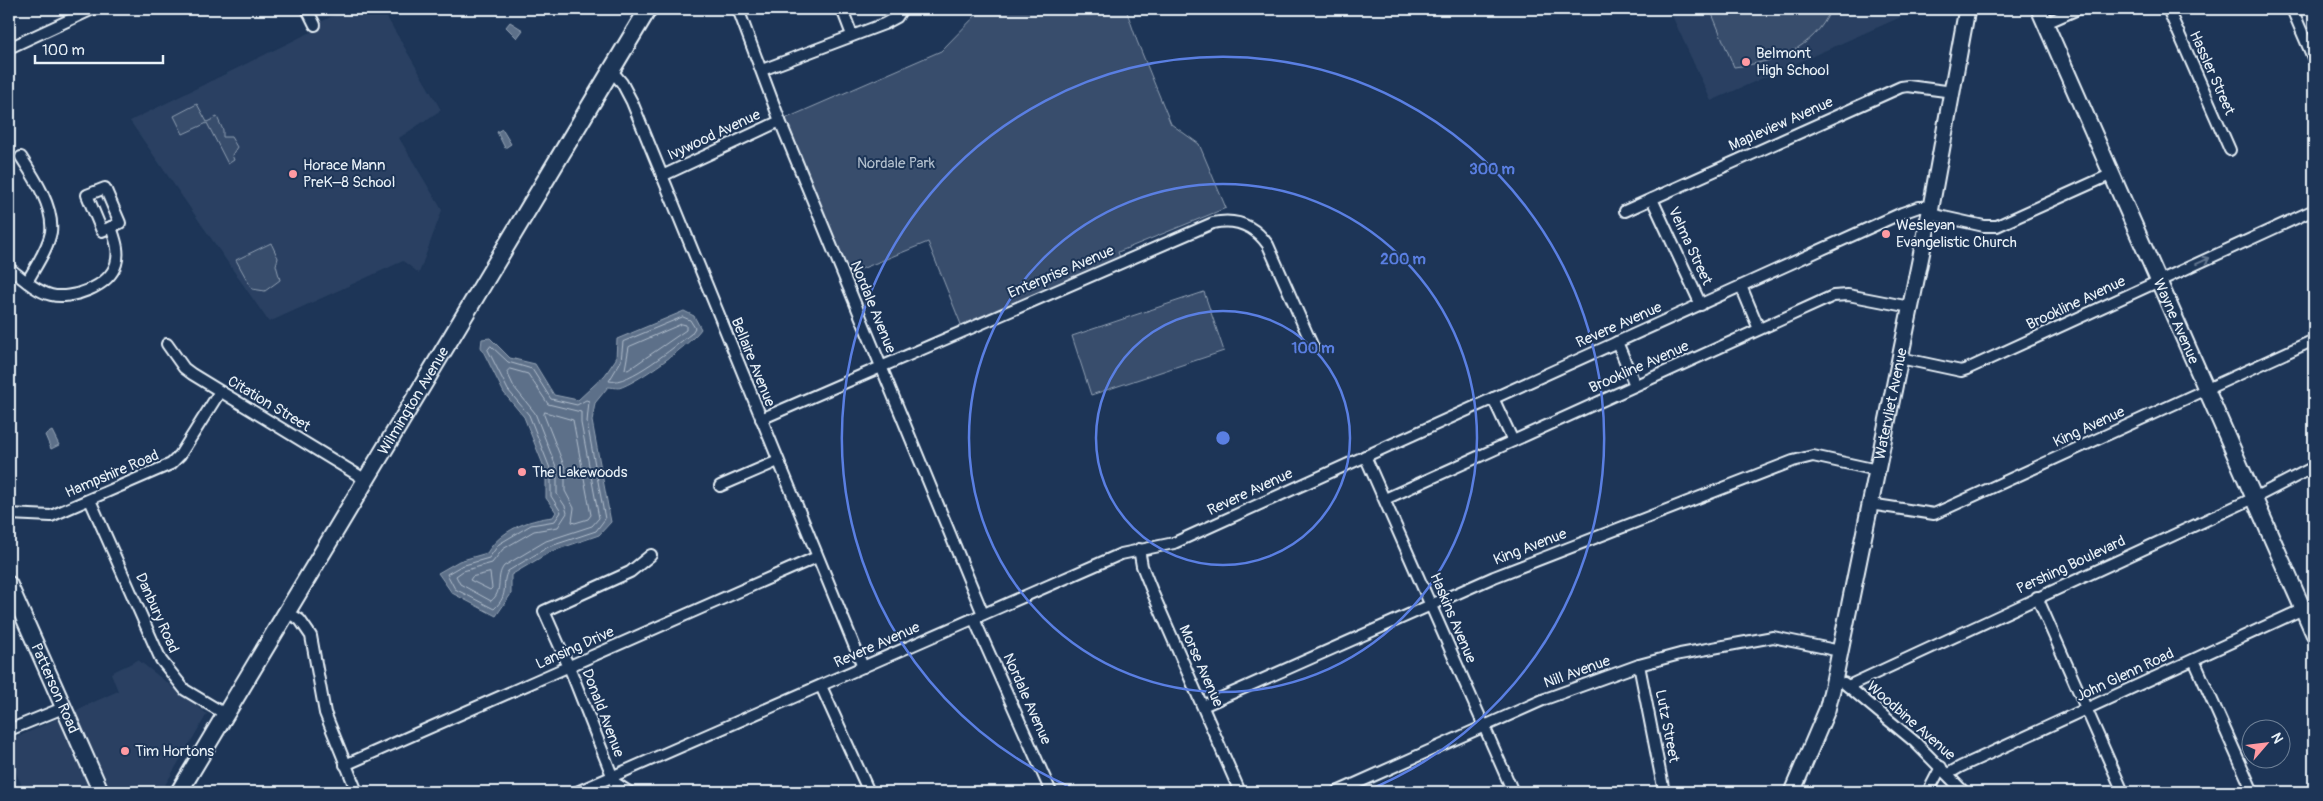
<svg xmlns="http://www.w3.org/2000/svg" width="2323" height="801" viewBox="0 0 2323 801" font-family="Pangolin,sans-serif">
<rect width="100%" height="100%" fill="#1d3557"/>
<filter id="ink" filterUnits="userSpaceOnUse"><feTurbulence type="fractalNoise" baseFrequency=".02" numOctaves="2"/><feDisplacementMap in="SourceGraphic" scale="10" xChannelSelector="R" yChannelSelector="G"/><feConvolveMatrix kernelMatrix="1 2 1 2 8 2 1 2 1" color-interpolation-filters="sRGB"/></filter>
<g filter="url(#ink)">
<g fill="#2a4162">
<path d="M346,9H382L441,110L399,138L442,210L419,273L403,261L269,322L130,121L311,32L315,25Z"/>
<path d="M1669,9H1919L1711,101Z"/>
<path d="M138,660L207,714L161,792H25L9,758V741L118,691L111,673Z"/>
</g>
<g fill="#374d6c" stroke="#909fb2">
<path d="M982,9H1126L1137,41L1171,124L1199,144L1226,208L1118,252L1122,263L964,332L928,242L844,276L780,121L941,51Z"/>
<path d="M1710,9H1831C1814,50 1774,62 1734,67Z"/>
<path d="M197,104L207,122L217,117L223,130V137H231L237,147L232,155L234,160L228,164L207,123L183,134L174,116Z"/>
<path d="M271,243L278,258L276,265L280,280L265,291L252,289L236,260Z"/>
<path d="M1204,292L1224,351L1091,395L1072,336Z"/>
</g>
<g fill="#5d7089" stroke="#95a4b5">
<path d="M510,22L523,30L517,38L506,27Z"/>
<path d="M502,129L511,144L505,148L497,132Z"/>
<path d="M684,311L694,316L701,329C691,344 637,383 619,388C616,388 611,387 608,387L595,403L592,421L611,522L599,535L550,552L511,575V594L496,616L452,593L438,573L459,561L487,553C501,530 527,520 553,517L556,512L546,498V472L524,417L504,393L481,347L482,339L490,338L510,358L535,364L554,395L578,400L605,375L616,359L617,339Z"/>
<path d="M52,431L59,445L51,449L45,435Z"/>
</g>
<g fill="none" stroke-linecap="round" stroke-linejoin="round">
<g stroke="#b0bdcc" stroke-width="1">
<path d="M683,317L690,320L695,328L691,334C675,346 628,386 609,381L621,361L623,342Z"/>
<path d="M682,324L686,325V330L628,370L625,369L629,347Z"/>
<path d="M491,346L508,362L532,369L551,399L577,405L586,400L589,401L587,422L605,519L596,531L548,547L508,571C500,584 511,593 494,609L455,589L447,574L461,566L489,558L499,544L531,525L555,521L561,512L551,496V471L529,415L508,390L488,350Z"/>
<path d="M510,369L528,374L548,404L581,412V423L599,518L592,526L546,541L504,566C495,577 504,591 491,601L460,584L456,576L463,571L492,563L503,549L534,531L558,527L567,513L565,506L557,494V469L535,413L514,387L507,372Z"/>
<path d="M545,412L573,420L591,515L588,519L575,523L572,522L574,508L565,491V468L544,415Z"/>
<path d="M490,573L492,588L490,590L470,580L472,577Z"/>
</g>
<defs>
<g id="street">
<path d="M307,9L315,25"/>
<path d="M738,9L780,121L983,614"/>
<path d="M842,9L852,35"/>
<path d="M2168,9L2230,150"/>
<path d="M2292,9L2314,60"/>
<path d="M2046,23L2078,9"/>
<path d="M9,48L93,9"/>
<path d="M762,70L884,24L897,17L902,9"/>
<path d="M612,71L622,83L632,102L863,667"/>
<path d="M21,157C34,177 54,207 51,232C48,249 35,267 27,282"/>
<path d="M662,176L780,121"/>
<path d="M105,188L120,223L102,231L87,195Z"/>
<path d="M1652,199L1701,305"/>
<path d="M1625,211L1901,87L1908,86L1953,92"/>
<path d="M1930,214L1984,226H1997L2112,174"/>
<path d="M9,268C21,277 35,291 51,295C71,300 109,287 116,264C120,251 115,239 111,227"/>
<path d="M1741,286L1759,329"/>
<path d="M1617,342L1635,385"/>
<path d="M167,344L184,368L192,374L366,480"/>
<path d="M1900,358L1961,371L1967,369L2314,210"/>
<path d="M1493,398L1513,441"/>
<path d="M761,419L1213,223C1236,218 1254,225 1268,245L1313,347"/>
<path d="M1365,456L1513,792"/>
<path d="M720,486L778,461"/>
<path d="M1385,499L1833,296L1848,295L1910,307"/>
<path d="M90,500L161,660L185,690L225,714"/>
<path d="M1870,504L1934,514L2314,340"/>
<path d="M9,514L51,516L171,464L180,455L219,393"/>
<path d="M1139,549L1142,566L1154,596L1240,792"/>
<path d="M2037,597L2123,792"/>
<path d="M287,612L300,620L311,636L325,713L357,792"/>
<path d="M974,619L1051,792"/>
<path d="M2194,660L2253,792"/>
<path d="M1639,665L1664,792"/>
<path d="M1844,683L1915,742L1964,792"/>
<path d="M821,686L869,792"/>
<path d="M1848,686L2254,498L2314,467"/>
<path d="M1203,706L1494,577L1793,461L1813,456L1877,470"/>
<path d="M9,730L63,708"/>
<path d="M345,765L817,557"/>
<path d="M1948,774L1960,767L2314,604"/>
<path d="M577,792L1121,554L1174,543L1902,213L1919,207H1931"/>
<path d="M629,792L615,783L572,674L544,611L630,572L651,555"/>
<path d="M1337,792L1545,699L1639,665L1680,654L1773,637L1840,651"/>
<path d="M1928,792L1941,767"/>
</g>
<g id="secondary">
<path id="s1" d="M2039,9L2314,634"/>
<path id="s2" d="M9,584L101,792"/>
<path id="s3" d="M1792,792L1827,710L1833,686L1931,207L1967,9"/>
</g>
<g id="primary">
<path id="s4" d="M179,792L648,9"/>
</g>
</defs>
<use href="#street" stroke="#e8f1f8" stroke-width="14"/>
<use href="#secondary" stroke="#e8f1f8" stroke-width="19"/>
<use href="#primary" stroke="#e8f1f8" stroke-width="20"/>
<use href="#street" stroke="#1d3557" stroke-width="10"/>
<use href="#secondary" stroke="#1d3557" stroke-width="15"/>
<use href="#primary" stroke="#1d3557" stroke-width="16"/>
</g>
<defs><path id="oneway-shaft" d="M-6 0H5M1.5-3L5.5 0L1.5 3" fill="none" stroke-width="1.6" stroke-linecap="round" stroke-linejoin="round" transform="scale(1.25)"/></defs>
<use stroke="#64778f" href="#oneway-shaft" transform="translate(2203 261) rotate(-25)"/>
</g>
<g fill="none" stroke="#5a7fe2" stroke-width="2.5">
<circle cx="1223" cy="438" r="127"/>
<circle cx="1223" cy="438" r="254"/>
<path d="M1080 791A381 381 0 1 1 1366 791"/>
</g>
<g fill="#ff9aa2" stroke="#1d3557" stroke-width="2">
<circle cx="1746" cy="62" r="5"/>
<circle cx="293" cy="174" r="5"/>
<circle cx="1886" cy="234" r="5"/>
<circle cx="522" cy="472" r="5"/>
<circle cx="125" cy="751" r="5"/>
</g>
<g text-anchor="middle" dominant-baseline="central" stroke-width="4" stroke-linejoin="round" paint-order="stroke">
<g font-size="15" fill="#e8f1f8" stroke="#1d3557" text-anchor="start">
<text x="1756" y="53">Belmont<tspan x="1756" dy="17">High School</tspan></text>
<text x="303" y="165">Horace Mann<tspan x="303" dy="17">PreK–8 School</tspan></text>
<text x="1896" y="225">Wesleyan<tspan x="1896" dy="17">Evangelistic Church</tspan></text>
<text x="532" y="472">The Lakewoods</text>
<text x="135" y="751">Tim Hortons</text>
</g>
<g font-size="15" fill="#e8f1f8" stroke="#1d3557">
<text transform="translate(2212 73) rotate(66)">Hassler Street</text>
<text transform="translate(1781 124) rotate(-24)">Mapleview Avenue</text>
<text transform="translate(714 135) rotate(-25)">Ivywood Avenue</text>
<text transform="translate(1690 246) rotate(65)">Velma Street</text>
<text transform="translate(1061 272) rotate(-23)">Enterprise Avenue</text>
<text transform="translate(2076 303) rotate(-25)">Brookline Avenue</text>
<text transform="translate(873 307) rotate(68)">Nordale Avenue</text>
<text stroke="none"><textPath href="#s1" startOffset="341">Wayne Avenue</textPath></text>
<text transform="translate(1619 325) rotate(-24)">Revere Avenue</text>
<text transform="translate(753 362) rotate(68)">Bellaire Avenue</text>
<text transform="translate(1639 367) rotate(-24)">Brookline Avenue</text>
<text stroke="none"><textPath href="#s4" startOffset="456">Wilmington Avenue</textPath></text>
<text transform="translate(269 404) rotate(31)">Citation Street</text>
<text stroke="none"><textPath href="#s3" startOffset="402">Watervliet Avenue</textPath></text>
<text transform="translate(2089 427) rotate(-25)">King Avenue</text>
<text transform="translate(112 474) rotate(-23)">Hampshire Road</text>
<text transform="translate(1250 492) rotate(-25)">Revere Avenue</text>
<text transform="translate(1530 547) rotate(-21)">King Avenue</text>
<text transform="translate(2071 565) rotate(-25)">Pershing Boulevard</text>
<text transform="translate(157 613) rotate(66)">Danbury Road</text>
<text transform="translate(1453 618) rotate(67)">Haskins Avenue</text>
<text transform="translate(877 645) rotate(-24)">Revere Avenue</text>
<text transform="translate(575 648) rotate(-24)">Lansing Drive</text>
<text transform="translate(1201 666) rotate(66)">Morse Avenue</text>
<text transform="translate(1577 672) rotate(-20)">Nill Avenue</text>
<text transform="translate(2125 675) rotate(-25)">John Glenn Road</text>
<text stroke="none"><textPath href="#s2" startOffset="114">Patterson Road</textPath></text>
<text transform="translate(1027 699) rotate(66)">Nordale Avenue</text>
<text transform="translate(603 713) rotate(69)">Donald Avenue</text>
<text transform="translate(1911 721) rotate(41)">Woodbine Avenue</text>
<text transform="translate(1667 726) rotate(79)">Lutz Street</text>
</g>
<g font-size="15" fill="#b3c0ce" stroke="#1d3557">
<text x="896" y="163">Nordale Park</text>
</g>
</g>
<circle cx="1223" cy="438" r="8" fill="#5a7fe2" stroke="#1d3557" stroke-width="2.5"/>
<g font-size="15" text-anchor="middle" font-weight="bold" fill="#5a7fe2" stroke="#1d3557" stroke-width="4" stroke-linejoin="round" paint-order="stroke">
<text x="1492" y="174">300 m</text>
<text x="1403" y="264">200 m</text>
<text x="1313" y="353">100 m</text>
</g>
<rect width="2323" height="801" fill="none" stroke="#1d3557" stroke-width="30"/>
<rect x="15" y="15" width="2293" height="771" fill="none" stroke="#e8f1f8" stroke-width="2" filter="url(#ink)"/>
<g transform="translate(2266 744) rotate(62)"><circle r="24" fill="#1d3557" stroke="#6e8097"/>
<path d="M0-4L9 19L0 12L-9 19Z" fill="#ff9aa2"/>
<text y="-8" font-size="14" font-weight="bold" text-anchor="middle" fill="#e8f1f8">N</text>
</g>
<path d="M35 55v8h128v-8" fill="none" stroke="#e8f1f8" stroke-width="2.5"/>
<text x="42" y="55" font-size="15" fill="#e8f1f8" stroke="#1d3557" stroke-width="4" paint-order="stroke">100 m</text>
</svg>
